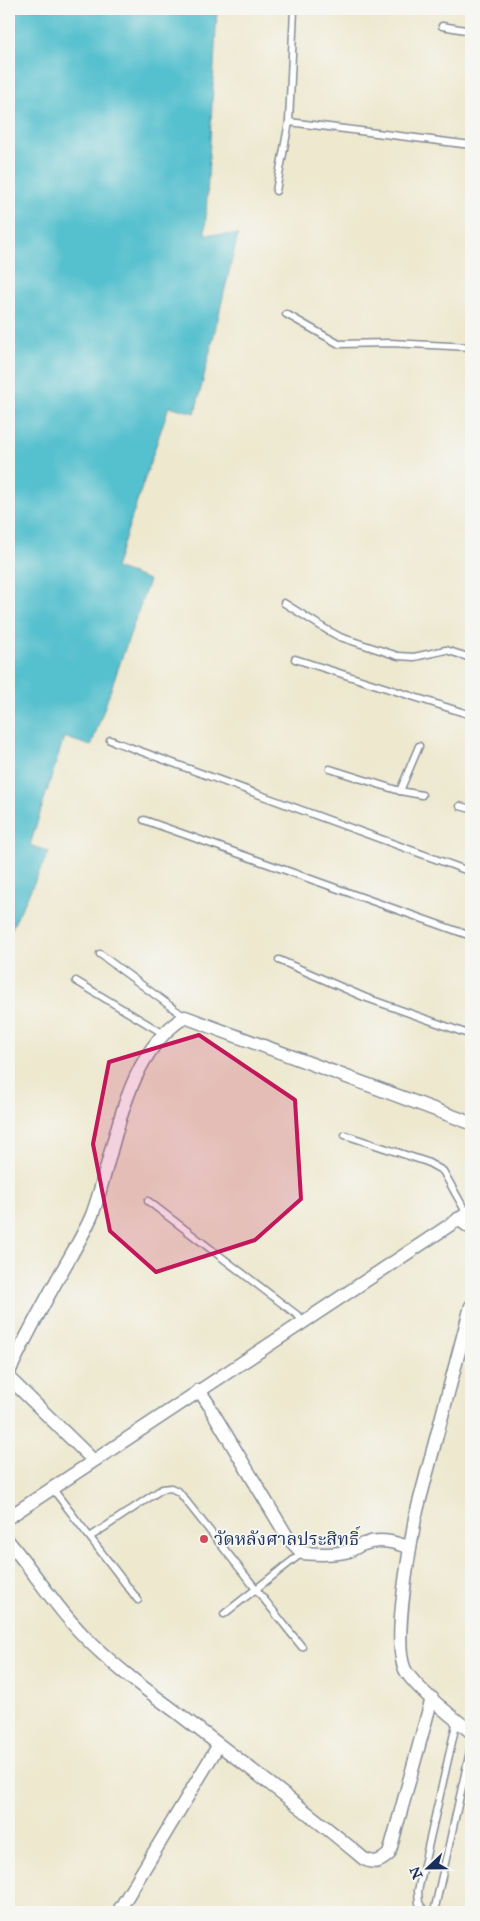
<svg xmlns="http://www.w3.org/2000/svg" width="480" height="1921" viewBox="0 0 480 1921" font-family="'IM FELL Great Primer','Noto Serif Thai',serif">
<rect width="100%" height="100%" fill="#f6f6f2"/>
<filter id="ink" filterUnits="userSpaceOnUse"><feTurbulence type="fractalNoise" baseFrequency=".02" numOctaves="2"/><feDisplacementMap in="SourceGraphic" scale="10" xChannelSelector="R" yChannelSelector="G"/><feConvolveMatrix kernelMatrix="1 2 1 2 8 2 1 2 1" color-interpolation-filters="sRGB"/></filter>
<filter id="wash" filterUnits="userSpaceOnUse"><feTurbulence type="fractalNoise" baseFrequency=".0096" numOctaves="4" result="noise"/><feDisplacementMap in="SourceGraphic" scale="20" xChannelSelector="R" yChannelSelector="G"/><feGaussianBlur stdDeviation="1.12" result="paint"/><feColorMatrix in="noise" values="0 0 0 0 0 0 0 0 0 0 0 0 0 0 0 0 0 1.4 0 .05"/><feComposite in="paint" operator="in"/></filter>
<g filter="url(#wash)">
<rect width="100%" height="100%" fill="#ede8ce"/>
<path fill="#54c0ce" stroke="#387896" d="M9,9H217L205,234L238,235L195,413L169,406L115,568L149,580L91,746L64,737L30,845L49,852L9,934Z"/>
</g>
<g filter="url(#ink)">
<g fill="none" stroke-linecap="round" stroke-linejoin="round">
<defs>
<g id="lane">
<path d="M442,26L471,31"/>
<path d="M289,122L294,9"/>
<path d="M276,191L289,122L471,145"/>
<path d="M286,314L339,344L390,343L471,347"/>
<path d="M284,603L327,630L340,637L398,656L414,657L446,650L471,658"/>
<path d="M295,659L471,715"/>
<path d="M110,740L471,872"/>
<path d="M330,769L400,791L422,795"/>
<path d="M400,791L419,746"/>
<path d="M460,806L471,809"/>
<path d="M144,820L471,936"/>
<path d="M100,954L185,1017"/>
<path d="M279,960L364,997L471,1035"/>
<path d="M76,981L164,1034"/>
<path d="M345,1135L427,1162L443,1171L467,1214"/>
<path d="M148,1201L305,1321"/>
<path d="M52,1488L138,1600"/>
<path d="M90,1537L162,1489L171,1488L179,1492L302,1647"/>
<path d="M224,1614L302,1553"/>
<path d="M425,1912L419,1903L418,1891L457,1720"/>
<path d="M434,1912L471,1747"/>
</g>
<g id="street">
<path d="M458,1219L471,1228"/>
<path d="M9,1372C25,1338 43,1305 62,1271C72,1253 84,1234 92,1215C115,1154 123,1054 185,1017L471,1123"/>
<path d="M9,1378L93,1460"/>
<path d="M199,1390L209,1405"/>
<path d="M212,1411L288,1538L302,1553C318,1554 334,1555 349,1551C354,1549 359,1545 364,1544C380,1538 395,1542 410,1548C406,1574 392,1652 407,1673C421,1693 452,1716 471,1732"/>
<path d="M9,1517L471,1211"/>
<path d="M9,1542C37,1576 61,1615 93,1645C119,1670 149,1692 179,1714C241,1762 304,1808 364,1859C375,1864 380,1862 389,1854L432,1698"/>
<path d="M410,1548L415,1518L471,1306"/>
<path d="M118,1912L218,1746"/>
</g>
</defs>
<use href="#lane" stroke="#848c96" stroke-width="9"/>
<use href="#street" stroke="#848c96" stroke-width="15"/>
<use href="#lane" stroke="#fff" stroke-width="6"/>
<use href="#street" stroke="#fff" stroke-width="12"/>
</g>
</g>
<path fill="#c2185b" fill-opacity="0.2" stroke="#c2185b" stroke-width="4" stroke-linejoin="round" d="M199,1035L295,1100L301,1199L255,1240L156,1272L110,1231L93,1144L109,1062Z"/>
<circle fill="#d1495b" stroke="#f6f6f2" stroke-width="2" cx="204" cy="1539" r="5"/>
<g text-anchor="middle" dominant-baseline="central" stroke-width="4" stroke-linejoin="round" paint-order="stroke">
<g font-size="18" fill="#1b2f5e" stroke="#f6f6f2" text-anchor="start">
<text x="214" y="1539">วัดหลังศาลประสิทธิ์</text>
</g>
</g>
<rect width="480" height="1921" fill="none" stroke="#f6f6f2" stroke-width="30"/>
<g transform="translate(428 1868) rotate(248)" stroke="#f6f6f2" stroke-width="4" paint-order="stroke">
<path d="M0-4L9 19L0 12L-9 19Z" fill="#1b2f5e"/>
<text y="-8" font-size="14" font-weight="bold" text-anchor="middle" fill="#1b2f5e">N</text>
</g>
</svg>
